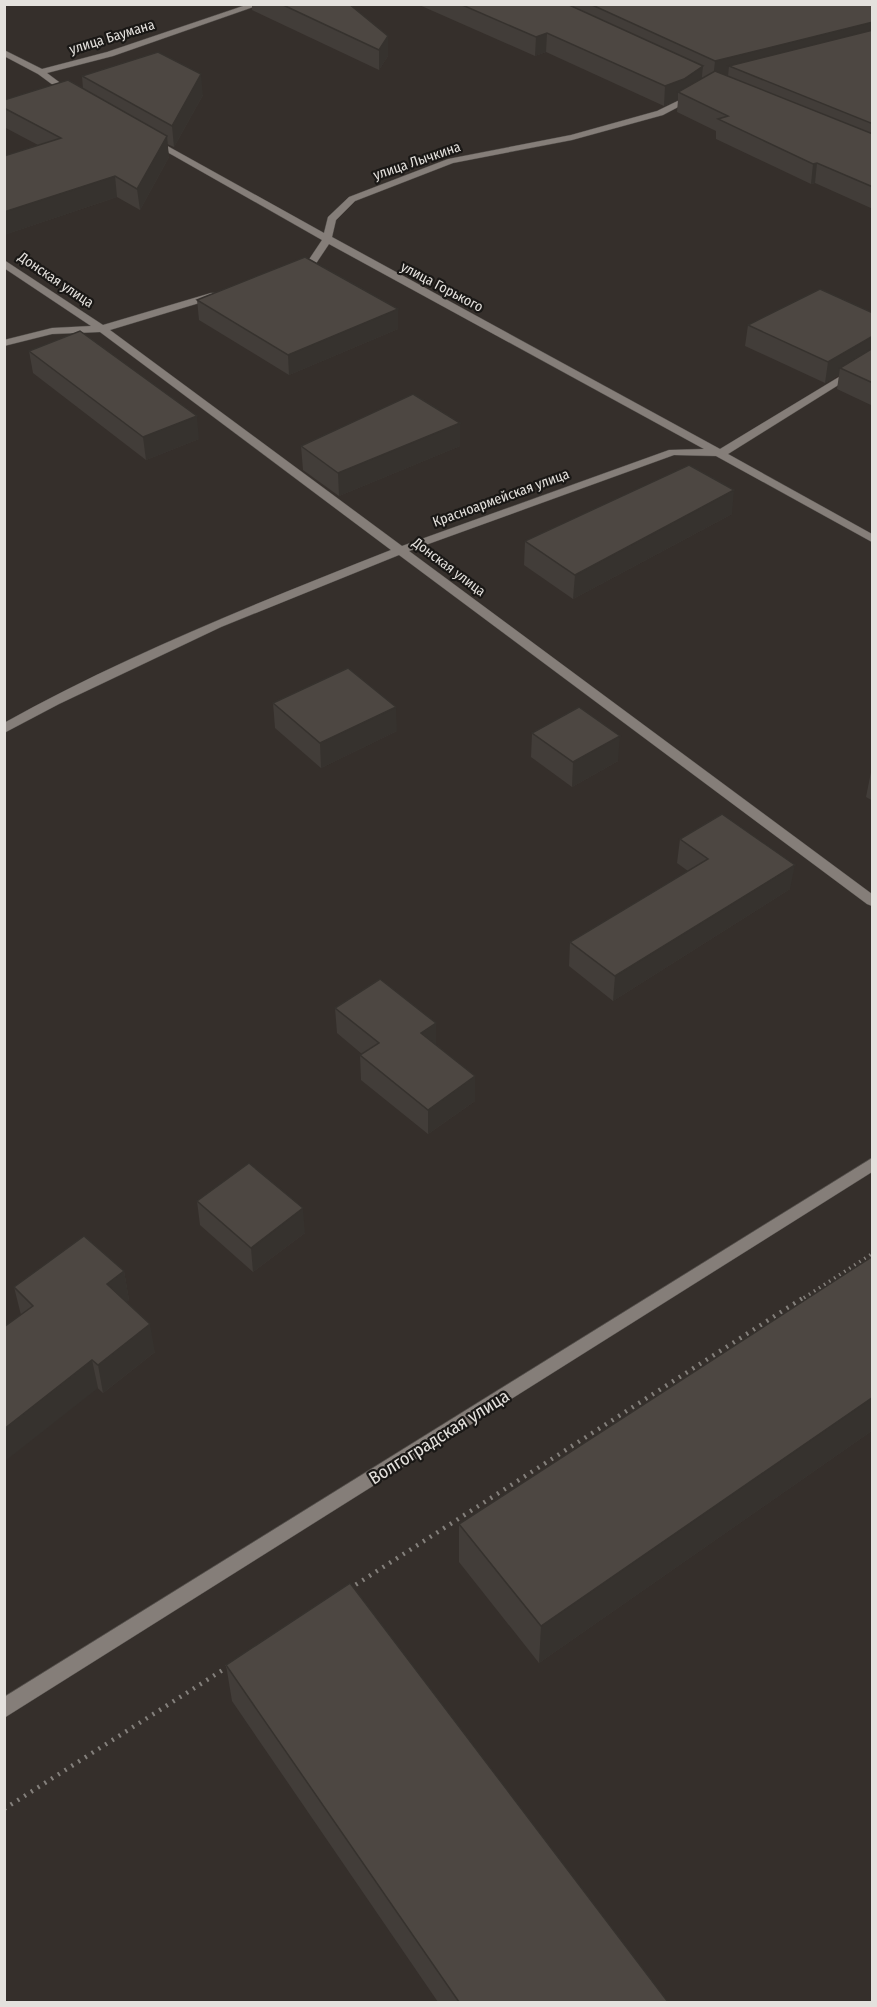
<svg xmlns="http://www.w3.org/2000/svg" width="877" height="2007" viewBox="0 0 877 2007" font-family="'Fira Sans Condensed',sans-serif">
<rect width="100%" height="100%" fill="#352f2b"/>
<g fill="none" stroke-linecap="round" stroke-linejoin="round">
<defs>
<g id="minor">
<path d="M249,4H262L113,56L47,73L75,94L76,96L72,99L38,74L4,56V50L42,69L107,52Z"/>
<path d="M692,94L699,96L663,115L572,140L453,163L355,201L336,220L332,237L720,449L872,357V364L728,454L872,534V542L716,456L674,455L409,551L872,894V906L867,904L399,555L221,627L59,704L4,733V723C128,654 260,602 391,550L100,332L52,334L4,346V340L52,328L91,326L4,268V260L103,325L211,293H219V297L110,330L402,546L669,450L704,449L329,244L313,268L293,273V269L306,264L322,240L146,140L153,138L324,233L328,217L349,197L448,159L571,135L657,111Z"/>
</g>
<path id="tertiary" d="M872,1158V1172L4,1718V1697Z"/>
</defs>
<use href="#minor" stroke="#504c48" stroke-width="1"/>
<use href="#tertiary" stroke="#504c48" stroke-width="1"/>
<path stroke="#84807c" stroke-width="4" stroke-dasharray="1.5 4.5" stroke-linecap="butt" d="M804,1298L872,1254"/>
<g stroke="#84807c" stroke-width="4.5" stroke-dasharray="2 6" stroke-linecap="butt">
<path d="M349,1589L806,1296"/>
<path d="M4,1809L229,1666"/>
</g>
<use href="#minor" fill="#857e79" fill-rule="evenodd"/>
<use href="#tertiary" fill="#857e79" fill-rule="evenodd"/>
</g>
<g fill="#423d39">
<path d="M252,4H349L388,56L379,70L252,10Z"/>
<path d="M417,4H873V209L815,183L811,184L716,139V131L677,112L678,100L664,106L546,52L535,56Z"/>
<path d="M82,76L203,95L174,147L167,144L169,157L140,210L117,197L4,235V156L38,145L4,127V100L83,89Z"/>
<path d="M197,300L398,329L289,375L199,320Z"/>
<path d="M873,313V406L837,389L839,375L825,383L745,346L748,325Z"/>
<path d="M29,351L199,439L146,460L33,373Z"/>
<path d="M301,446H460L339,496L303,470Z"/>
<path d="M732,514L573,599L524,565L525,541Z"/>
<path d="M273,703L397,731L321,768L275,728Z"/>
<path d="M532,733L618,761L572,787L531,757Z"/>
<path d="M873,771V801L866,797L871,772Z"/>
<path d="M680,839L790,889L613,1001L569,966L570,942L688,871L677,863Z"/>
<path d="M335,1008L436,1023V1045L475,1076V1101L428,1134L361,1080L360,1055L362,1054L337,1033Z"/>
<path d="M197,1201L305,1233L253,1272L200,1225Z"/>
<path d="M873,1256V1430L539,1663L459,1562V1524Z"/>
<path d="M124,1271L129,1300L126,1302L155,1352L103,1393L21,1315L14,1287Z"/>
<path d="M226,1665L668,2002H438L232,1701Z"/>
</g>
<g fill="#36322e">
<path d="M873,22V40L729,66L728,76L713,80L715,61Z"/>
<path d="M547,33L546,52L535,56L536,37Z"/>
<path d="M388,36V56L379,70V50Z"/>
<path d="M703,66L701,85L678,92V100L664,106L665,86Z"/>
<path d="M201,74L203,95L174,147L172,126Z"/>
<path d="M167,136L169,157L140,210L137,189Z"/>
<path d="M817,163L815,183L811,184L813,164Z"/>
<path d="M115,176L117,197L4,235V212Z"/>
<path d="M398,309V329L289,375L288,355Z"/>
<path d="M873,336L872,355L840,368L839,375L825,383L828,362Z"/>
<path d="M197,416L199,439L146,460L143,437Z"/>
<path d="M460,423V446L339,496L338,473Z"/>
<path d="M734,490L732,514L573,599L575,575Z"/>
<path d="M396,707L397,731L321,768L320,743Z"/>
<path d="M620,736L618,761L572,787L573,762Z"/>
<path d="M795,865L790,889L613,1001L615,976Z"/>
<path d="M436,1023V1047L421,1033Z"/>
<path d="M475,1076V1101L428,1134V1110Z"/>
<path d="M303,1208L305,1233L253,1272L251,1248Z"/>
<path d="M124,1271L129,1300L112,1313L107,1284Z"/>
<path d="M150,1324L155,1352L103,1393L98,1365Z"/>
<path d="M92,1360L98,1388L4,1462V1429Z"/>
<path d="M873,1397V1430L539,1663L541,1626Z"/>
</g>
<g fill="#4d4742" stroke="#36322e" stroke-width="1.5">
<path d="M281,4H349L388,36L379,50Z"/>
<path d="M460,4H567L703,66L684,79L665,86L547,33L536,37Z"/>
<path d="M590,4H873V22L715,61Z"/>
<path d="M873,30V124L729,66Z"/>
<path d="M158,52L201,74L172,126L82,76Z"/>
<path d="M715,71L873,134V187L817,163L813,164L718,119L728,116L678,92Z"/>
<path d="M68,80L167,136L137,189L115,176L4,212V156L61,138L4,108V100Z"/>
<path d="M305,257L398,309L288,355L197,300Z"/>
<path d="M820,289L873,313V336L828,362L748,325Z"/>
<path d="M80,331L197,416L143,437L29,351Z"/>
<path d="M873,348V383L840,368Z"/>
<path d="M413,394L460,423L338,473L301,446Z"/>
<path d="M689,465L734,490L575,575L525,541Z"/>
<path d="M348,668L396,707L320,743L273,703Z"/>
<path d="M579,707L620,736L573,762L532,733Z"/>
<path d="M722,814L795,865L615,976L570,942L708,859L680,839Z"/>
<path d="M380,979L436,1023L421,1033L475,1076L428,1110L360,1055L379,1043L335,1008Z"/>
<path d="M249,1163L303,1208L251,1248L197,1201Z"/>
<path d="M84,1236L124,1271L107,1284L150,1324L98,1365L92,1360L4,1429V1327L33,1306L14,1287Z"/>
<path d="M873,1256V1397L541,1626L459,1524Z"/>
<path d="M350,1583L668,2002H459L226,1665Z"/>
</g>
<g text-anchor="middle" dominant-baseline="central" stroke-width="4.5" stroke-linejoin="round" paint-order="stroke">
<g font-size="14" fill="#e4e1dd" stroke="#1a1816">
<text transform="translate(112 37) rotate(-17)">улица Баумана</text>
<text transform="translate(417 161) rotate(-19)">улица Лычкина</text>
<text transform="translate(56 280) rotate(34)">Донская улица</text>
<text transform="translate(442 287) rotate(28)">улица Горького</text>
<text transform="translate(501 498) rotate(-20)">Красноармейская улица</text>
<text transform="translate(449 567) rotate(37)">Донская улица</text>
</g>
<g font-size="18" fill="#e4e1dd" stroke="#1a1816">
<text transform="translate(439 1437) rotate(-32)">Волгоградская улица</text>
</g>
</g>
<rect width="877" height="2007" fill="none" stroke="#e4e1dd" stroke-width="12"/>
</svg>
